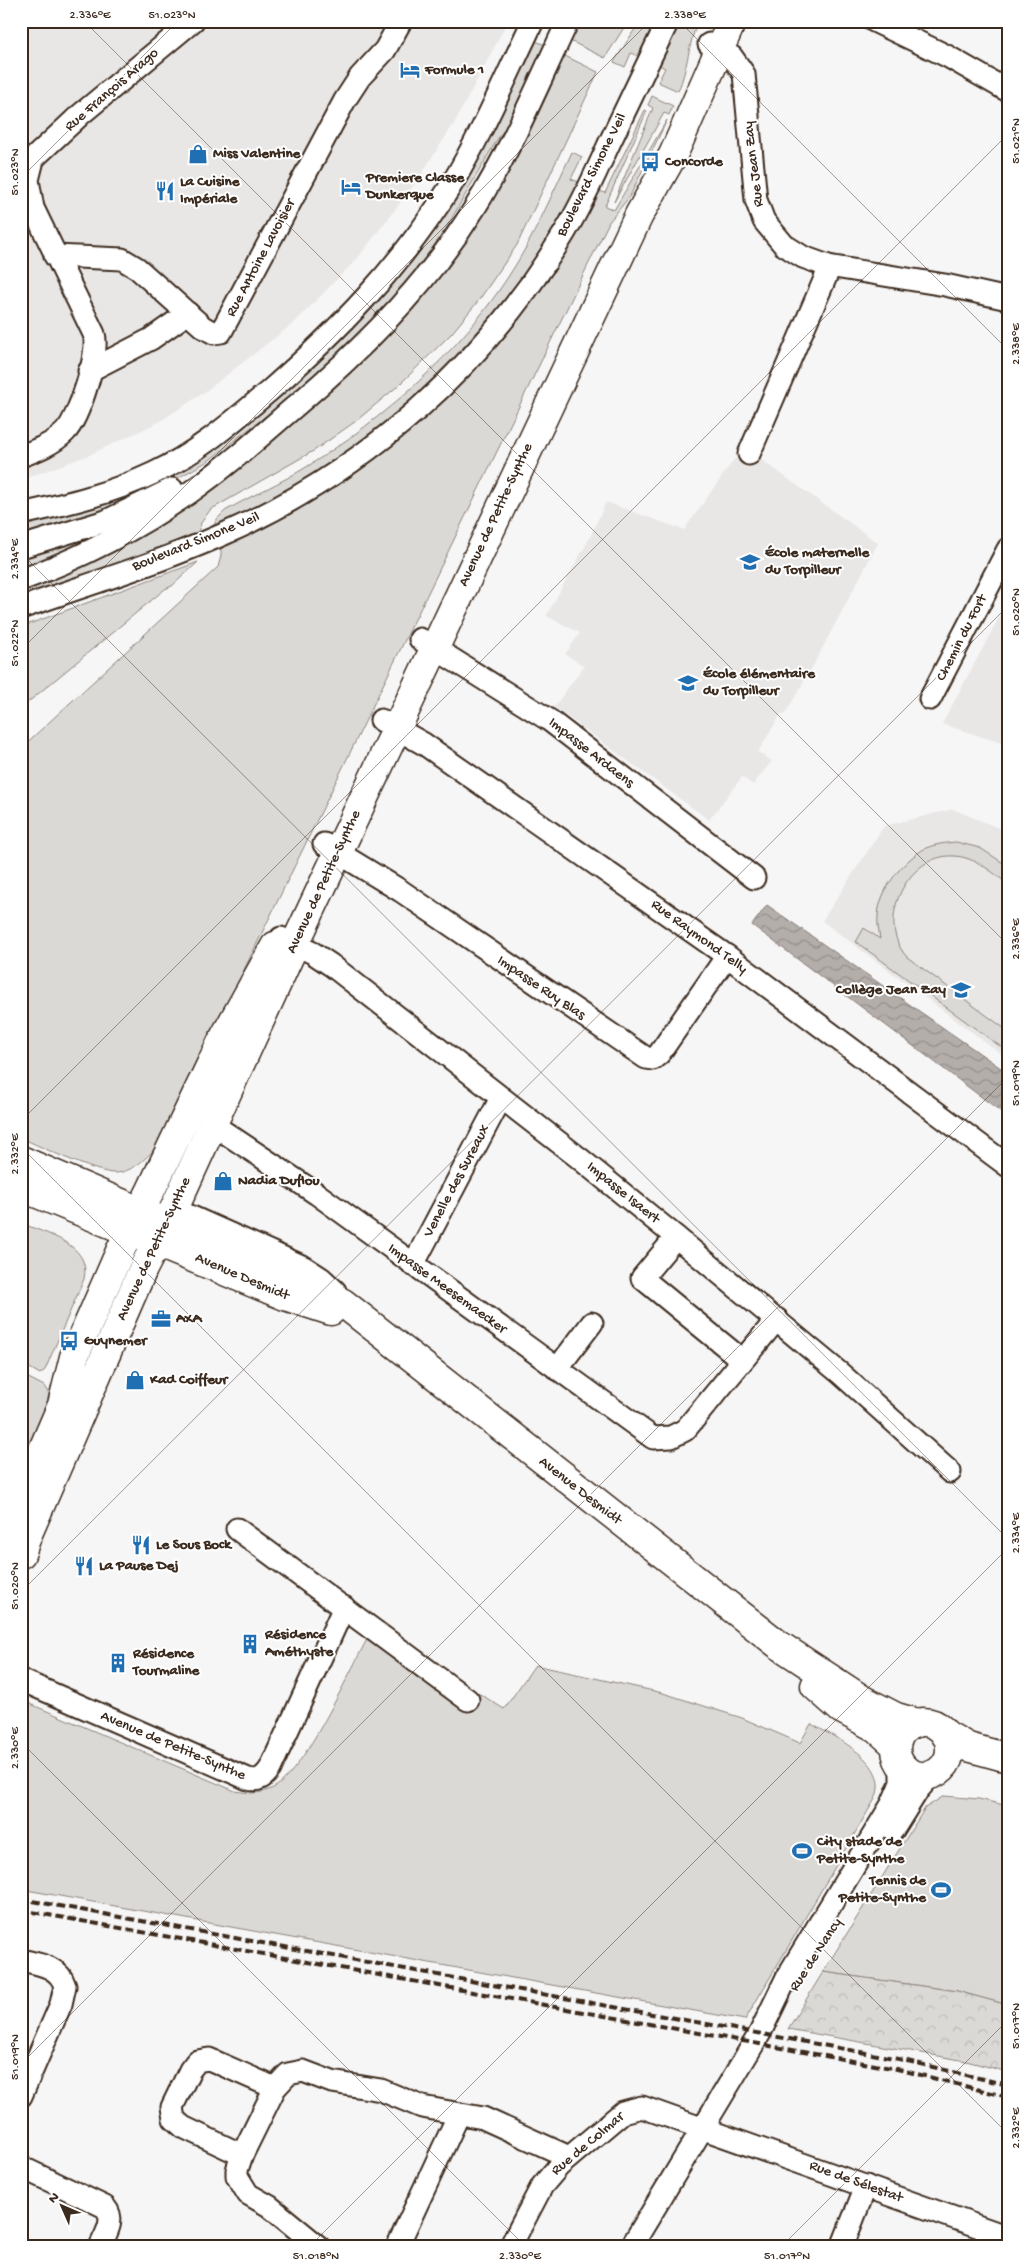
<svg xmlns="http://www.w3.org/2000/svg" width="1029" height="2268" viewBox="0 0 1029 2268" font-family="'Gochi Hand',sans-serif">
<defs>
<pattern id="forest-crowns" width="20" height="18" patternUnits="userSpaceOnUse" patternTransform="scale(1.25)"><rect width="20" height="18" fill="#dbd9d6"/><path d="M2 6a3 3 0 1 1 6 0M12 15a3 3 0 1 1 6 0" fill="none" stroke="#bdbab7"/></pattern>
<pattern id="water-waves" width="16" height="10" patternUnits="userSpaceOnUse" patternTransform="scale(1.25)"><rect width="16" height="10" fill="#b4aeaa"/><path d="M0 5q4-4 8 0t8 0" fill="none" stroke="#948e8a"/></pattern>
</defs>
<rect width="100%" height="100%" fill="#f7f6f6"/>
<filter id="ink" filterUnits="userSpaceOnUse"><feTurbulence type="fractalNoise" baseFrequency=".02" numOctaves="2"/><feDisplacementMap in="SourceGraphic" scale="10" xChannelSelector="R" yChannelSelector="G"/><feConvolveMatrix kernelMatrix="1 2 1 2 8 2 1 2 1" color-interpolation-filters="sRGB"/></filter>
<g filter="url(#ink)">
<g fill="#e9e7e6">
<path d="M21,21H508L455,122L417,181L357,259L294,323L202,394L159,422L87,456L21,480Z"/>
<path d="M756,456L878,543L813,666L785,714H781L758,752L772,761L753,785L742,777L709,820L554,707L584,666L565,654L580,633L546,616L589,539L606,502L684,530L735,458L748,467Z"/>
<path d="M1008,601V745L942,724Z"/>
<path d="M953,809L1008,832V1059L822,921L884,826Z"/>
</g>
<g fill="#dbd9d6" stroke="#8b827a">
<path d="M574,21H628L605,58L566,39Z"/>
<path d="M640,21H657L640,57L631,53L625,67L614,62Z"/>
<path d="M677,21H698C688,44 688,69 678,91L658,82L665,68L657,64Z"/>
<path d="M533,40L550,47L516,115L498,138L445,230L410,279L363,332L302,388L208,461L135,502L21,542V524L81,511L117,500L180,472L236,433L341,338Z"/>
<path d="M559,53L598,72L517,245L479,300L451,334L399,385L356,421L315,450L210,510L201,523L197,535L21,598V586L257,450L344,378L385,338L408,311Z"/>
<path d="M652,96L673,106L669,115L664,113L614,202L653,108L648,105Z"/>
<path d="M645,110L647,111L605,206L614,210L667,120L630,196L609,222L159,1144C149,1156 132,1173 115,1173C95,1173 42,1147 21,1138V748L218,567L221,556V546L282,517L343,482L397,442L435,408L492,350L521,313L597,190L605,193Z"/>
<path d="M572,152L582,157L571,179L579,182C516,310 415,414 294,488C268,504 239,515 212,529L217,519L225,511C252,495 281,483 308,466C384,418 459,353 508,277C534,238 552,194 572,152Z"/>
<path d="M94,535L95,537L21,573V553Z"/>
<path d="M198,562L172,586L165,589L21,708V627Z"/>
<path d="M956,842L980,848L1008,866V884C992,872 975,857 954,856C908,853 874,921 907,957L1008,1031V1052L856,942L864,928L880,939C879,932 877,924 878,916C879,890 903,860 926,848C936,844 946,843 956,842Z"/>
<path d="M21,1223C46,1234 92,1244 84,1279L45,1370L40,1374L21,1363Z"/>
<path d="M21,1374L44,1386L49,1394L46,1407L21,1464Z"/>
<path d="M376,1623L478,1696L480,1694L504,1709L535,1665L663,1693L742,1718L800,1743L811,1724C835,1737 892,1763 875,1799L745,2020L21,1889V1700L235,1791C249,1793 259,1795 273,1788C306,1772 355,1658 376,1623Z"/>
<path d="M944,1796L979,1799L1008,1806V2005L957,1991L823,1972L925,1808Z"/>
</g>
<path fill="url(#forest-crowns)" stroke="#8b827a" d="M823,1972L957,1991L1008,2005V2072L966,2061L788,2029Z"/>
<path fill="url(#water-waves)" stroke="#847972" d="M767,905L1008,1073V1117L752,925Z"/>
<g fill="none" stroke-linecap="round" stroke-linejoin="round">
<defs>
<g id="minor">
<path d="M874,21L947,56L1008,91"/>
<path d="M709,44L732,57L744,74L756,200L764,221L784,245L803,257L828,266L945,285L1008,299"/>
<path d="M23,168L80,115L193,21"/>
<path d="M55,256L122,259L137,268L203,327L214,333L221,332L345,100L360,77L385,50L401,21"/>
<path d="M89,371L151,339L188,313"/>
<path d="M749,454L827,274L828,266"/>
<path d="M21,456C37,450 53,444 65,432C79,418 100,352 94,334L33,208L28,180L33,160"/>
<path d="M21,514C67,504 112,493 154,473C197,453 232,422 268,392C338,331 401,266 450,187C482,134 506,77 533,21"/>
<path d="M21,547L106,521L172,489"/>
<path d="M21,580C81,558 137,529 189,493C228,466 263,434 299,403C365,347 428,283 474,209C511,150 538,84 568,21"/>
<path d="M21,608C89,584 159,563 224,534C366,471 485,365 565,232C582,204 595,175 608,146C628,104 648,63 668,21"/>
<path d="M420,639L549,720L754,878"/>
<path d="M930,699L1008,549"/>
<path d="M381,720L424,744L727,956L1008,1166"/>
<path d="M324,844L401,891L646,1058L653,1059L659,1054L727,956"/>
<path d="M281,938L313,953L331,965L579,1158L676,1237L841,1374L950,1472"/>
<path d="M212,1124L317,1194L653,1438L671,1437L685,1430L777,1319"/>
<path d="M174,1209L304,1267L321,1278L335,1291"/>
<path d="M676,1237L642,1278L742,1360"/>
<path d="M413,1265L501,1098"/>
<path d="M557,1369L592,1323"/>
<path d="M237,1529L468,1700"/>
<path d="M21,1680L248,1779C259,1782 264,1777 270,1769L344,1607"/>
<path d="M893,1830L918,1790L933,1773"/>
<path d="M21,1960C39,1964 59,1966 65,1986L61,2004L21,2096"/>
<path d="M242,2155L183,2127L174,2119L172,2107L190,2070L197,2061L209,2059L275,2088"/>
<path d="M21,2167L105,2207C116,2220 106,2233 100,2247"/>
<path d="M319,2247L269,2206L248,2194L237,2176V2170L242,2155L275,2088L288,2074L303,2071L332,2082L381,2090L422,2107L483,2118L569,2157"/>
<path d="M397,2247L459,2114"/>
<path d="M510,2247L542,2186L559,2166L623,2112L642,2107L1008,2237"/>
<path d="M631,2247L760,2033L787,1977L892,1804L901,1783V1765"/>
<path d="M842,2247L866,2186"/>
</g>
<g id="major">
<path d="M21,1160L291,1276L343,1303L779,1645L863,1700L896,1717L917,1723"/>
<path d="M21,1187L285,1296L331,1311"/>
<path d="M21,1500L62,1405L74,1357L121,1249L151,1190L222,1041L275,946"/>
<path d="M21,1554L27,1536L143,1269L174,1209L295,944L639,215L673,155L732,21"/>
<path d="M815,1686L841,1709L876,1728L893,1743"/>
<circle cx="923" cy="1749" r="27"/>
<path d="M945,1734L968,1747L1008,1758"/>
</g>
</defs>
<use href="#minor" stroke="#3b2a1e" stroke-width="25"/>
<use href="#major" stroke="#3b2a1e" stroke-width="31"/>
<use href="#minor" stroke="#fff" stroke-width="21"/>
<use href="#major" stroke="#fff" stroke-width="28"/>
<g stroke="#3b2a1e" stroke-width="4" stroke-dasharray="8 4" stroke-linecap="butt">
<path d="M21,1899L899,2059L1008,2085"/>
<path d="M21,1910L897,2069L1008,2097"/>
</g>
</g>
</g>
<path fill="none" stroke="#3b2a1e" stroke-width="1" stroke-opacity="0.45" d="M84,21L1008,945M679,21L1008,350M21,178L178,21M21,553L1008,1539M21,650L650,21M21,1121L1008,134M21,1147L1008,2134M21,1592L1008,606M21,1742L526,2247M21,2064L1008,1077M309,2247L1008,1548M781,2247L1008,2020"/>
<defs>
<symbol id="hotel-bare" viewBox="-9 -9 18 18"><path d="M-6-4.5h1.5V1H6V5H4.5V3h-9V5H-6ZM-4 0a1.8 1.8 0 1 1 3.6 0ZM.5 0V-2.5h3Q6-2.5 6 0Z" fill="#1f6fb2" stroke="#fff" stroke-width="2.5" paint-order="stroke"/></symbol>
<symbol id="shop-bare" viewBox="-9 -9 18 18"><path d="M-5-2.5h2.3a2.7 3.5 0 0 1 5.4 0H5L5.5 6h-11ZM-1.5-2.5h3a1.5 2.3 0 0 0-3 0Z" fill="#1f6fb2" stroke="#fff" stroke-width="2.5" paint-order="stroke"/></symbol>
<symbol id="bus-bare" viewBox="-9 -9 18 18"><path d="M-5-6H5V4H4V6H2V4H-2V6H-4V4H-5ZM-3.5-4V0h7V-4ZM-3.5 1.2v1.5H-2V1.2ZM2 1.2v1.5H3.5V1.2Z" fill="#1f6fb2" stroke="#fff" stroke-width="2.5" paint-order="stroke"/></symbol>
<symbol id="restaurant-bare" viewBox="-9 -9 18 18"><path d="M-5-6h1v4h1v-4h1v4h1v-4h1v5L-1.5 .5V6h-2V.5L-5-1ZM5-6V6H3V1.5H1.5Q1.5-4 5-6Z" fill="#1f6fb2" stroke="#fff" stroke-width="2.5" paint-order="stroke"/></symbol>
<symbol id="school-bare" viewBox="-9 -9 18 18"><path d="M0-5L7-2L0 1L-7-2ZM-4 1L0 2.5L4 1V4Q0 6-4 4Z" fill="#1f6fb2" stroke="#fff" stroke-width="2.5" paint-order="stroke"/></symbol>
<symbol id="office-bare" viewBox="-9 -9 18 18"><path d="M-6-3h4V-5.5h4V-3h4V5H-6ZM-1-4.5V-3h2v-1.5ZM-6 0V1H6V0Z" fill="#1f6fb2" stroke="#fff" stroke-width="2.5" paint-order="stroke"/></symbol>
<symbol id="building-bare" viewBox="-9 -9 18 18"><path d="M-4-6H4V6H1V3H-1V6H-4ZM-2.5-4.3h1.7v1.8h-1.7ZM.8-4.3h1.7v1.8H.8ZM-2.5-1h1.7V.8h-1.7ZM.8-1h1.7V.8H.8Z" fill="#1f6fb2" stroke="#fff" stroke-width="2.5" paint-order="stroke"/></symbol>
<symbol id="stadium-bare" viewBox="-9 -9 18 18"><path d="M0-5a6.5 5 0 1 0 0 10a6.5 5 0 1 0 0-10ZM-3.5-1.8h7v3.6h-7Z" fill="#1f6fb2" stroke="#fff" stroke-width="2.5" paint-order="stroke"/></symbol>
</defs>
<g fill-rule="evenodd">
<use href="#hotel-bare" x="396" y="56" width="28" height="28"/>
<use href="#shop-bare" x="184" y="140" width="28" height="28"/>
<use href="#bus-bare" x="636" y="148" width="28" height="28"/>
<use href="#hotel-bare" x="337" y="173" width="28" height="28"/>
<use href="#restaurant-bare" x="151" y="177" width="28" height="28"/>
<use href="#school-bare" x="736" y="548" width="28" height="28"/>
<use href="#school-bare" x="674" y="669" width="28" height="28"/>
<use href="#school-bare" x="947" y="976" width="28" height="28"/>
<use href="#shop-bare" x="209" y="1167" width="28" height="28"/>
<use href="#office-bare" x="147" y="1305" width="28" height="28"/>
<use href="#bus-bare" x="55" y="1327" width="28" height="28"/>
<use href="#shop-bare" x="121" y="1366" width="28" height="28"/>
<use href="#restaurant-bare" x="127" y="1531" width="28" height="28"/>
<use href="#restaurant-bare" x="70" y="1552" width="28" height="28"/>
<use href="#building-bare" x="236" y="1630" width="28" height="28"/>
<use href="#building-bare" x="104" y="1649" width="28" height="28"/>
<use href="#stadium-bare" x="788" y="1837" width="28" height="28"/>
<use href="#stadium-bare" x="927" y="1876" width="28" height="28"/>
</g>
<g text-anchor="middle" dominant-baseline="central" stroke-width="4" stroke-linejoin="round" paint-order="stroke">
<g font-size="15" font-weight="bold" fill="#3b2a1e" stroke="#fff" text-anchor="start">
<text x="425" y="70">Formule 1</text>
<text x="213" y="154">Miss Valentine</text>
<text x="665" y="162">Concorde</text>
<text x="366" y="178">Premiere Classe<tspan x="366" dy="17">Dunkerque</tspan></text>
<text x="180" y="182">La Cuisine<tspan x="180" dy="17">Impériale</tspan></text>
<text x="765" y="553">École maternelle<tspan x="765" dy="17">du Torpilleur</tspan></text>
<text x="703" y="674">École élémentaire<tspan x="703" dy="17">du Torpilleur</tspan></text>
<text x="946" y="990" text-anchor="end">Collège Jean Zay</text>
<text x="238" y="1181">Nadia Duflou</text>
<text x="176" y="1319">AXA</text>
<text x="84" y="1341">Guynemer</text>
<text x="150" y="1380">Kad Coiffeur</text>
<text x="156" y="1545">Le Sous Bock</text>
<text x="99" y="1566">La Pause Dej</text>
<text x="265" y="1635">Résidence<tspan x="265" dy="17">Améthyste</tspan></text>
<text x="133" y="1654">Résidence<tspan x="133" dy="17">Tourmaline</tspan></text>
<text x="817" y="1842">City stade de<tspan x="817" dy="17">Petite-Synthe</tspan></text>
<text x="926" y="1881" text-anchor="end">Tennis de<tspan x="926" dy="17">Petite-Synthe</tspan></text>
</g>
<g font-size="15" fill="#3b2a1e" stroke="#fff">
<text transform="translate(112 90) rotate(-41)">Rue François Arago</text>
<text transform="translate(754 164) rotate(-97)">Rue Jean Zay</text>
<text transform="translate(592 175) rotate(-63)">Boulevard Simone Veil</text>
<text transform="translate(261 258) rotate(-62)">Rue Antoine Lavoisier</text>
<text transform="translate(496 515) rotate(-65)">Avenue de Petite-Synthe</text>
<text transform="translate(196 542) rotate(-22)">Boulevard Simone Veil</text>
<text transform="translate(962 638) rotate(-63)">Chemin du Fort</text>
<text transform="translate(591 753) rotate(38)">Impasse Ardaens</text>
<text transform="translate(324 882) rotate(-65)">Avenue de Petite-Synthe</text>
<text transform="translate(699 937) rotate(36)">Rue Raymond Telly</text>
<text transform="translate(541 988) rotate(34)">Impasse Ruy Blas</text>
<text transform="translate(457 1181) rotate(-62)">Venelle des Sureaux</text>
<text transform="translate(623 1193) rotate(39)">Impasse Isaert</text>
<text transform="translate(154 1249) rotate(-65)">Avenue de Petite-Synthe</text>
<text transform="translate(242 1277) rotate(23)">Avenue Desmidt</text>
<text transform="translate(447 1289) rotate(36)">Impasse Meesemaecker</text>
<text transform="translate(580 1491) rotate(38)">Avenue Desmidt</text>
<text transform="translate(173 1746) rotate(23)">Avenue de Petite-Synthe</text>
<text transform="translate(816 1955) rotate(-57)">Rue de Nancy</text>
<text transform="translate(588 2144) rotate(-40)">Rue de Colmar</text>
<text transform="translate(856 2182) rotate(20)">Rue de Sélestat</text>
</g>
</g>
<rect width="1029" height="2268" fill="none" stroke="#fff" stroke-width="55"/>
<g transform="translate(62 2206) rotate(315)" stroke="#ffffff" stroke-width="4" paint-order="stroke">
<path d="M0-4L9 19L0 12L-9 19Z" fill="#3b2a1e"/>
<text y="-8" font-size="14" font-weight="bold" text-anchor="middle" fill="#3b2a1e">N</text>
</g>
<rect x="28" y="28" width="974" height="2212" fill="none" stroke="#3b2a1e" stroke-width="2"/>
<g font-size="12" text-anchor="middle" fill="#3b2a1e">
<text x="90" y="18">2.336°E</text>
<text x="172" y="18">51.023°N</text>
<text x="685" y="18">2.338°E</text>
<text transform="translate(1015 141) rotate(-90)" y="4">51.021°N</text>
<text transform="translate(14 172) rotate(-90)" y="4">51.023°N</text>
<text transform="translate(1015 344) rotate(-90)" y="4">2.338°E</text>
<text transform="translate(14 559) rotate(-90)" y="4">2.334°E</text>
<text transform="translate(1015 612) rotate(-90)" y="4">51.020°N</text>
<text transform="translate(14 643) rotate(-90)" y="4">51.022°N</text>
<text transform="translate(1015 939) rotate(-90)" y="4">2.336°E</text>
<text transform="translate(1015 1083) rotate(-90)" y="4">51.019°N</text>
<text transform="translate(14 1154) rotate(-90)" y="4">2.332°E</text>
<text transform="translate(1015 1533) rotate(-90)" y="4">2.334°E</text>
<text transform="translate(14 1586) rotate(-90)" y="4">51.020°N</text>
<text transform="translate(14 1748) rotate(-90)" y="4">2.330°E</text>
<text transform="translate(1015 2026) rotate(-90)" y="4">51.017°N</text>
<text transform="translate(14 2057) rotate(-90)" y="4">51.019°N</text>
<text transform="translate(1015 2128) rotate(-90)" y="4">2.332°E</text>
<text x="316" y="2259">51.018°N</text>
<text x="520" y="2259">2.330°E</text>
<text x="787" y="2259">51.017°N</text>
</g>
</svg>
